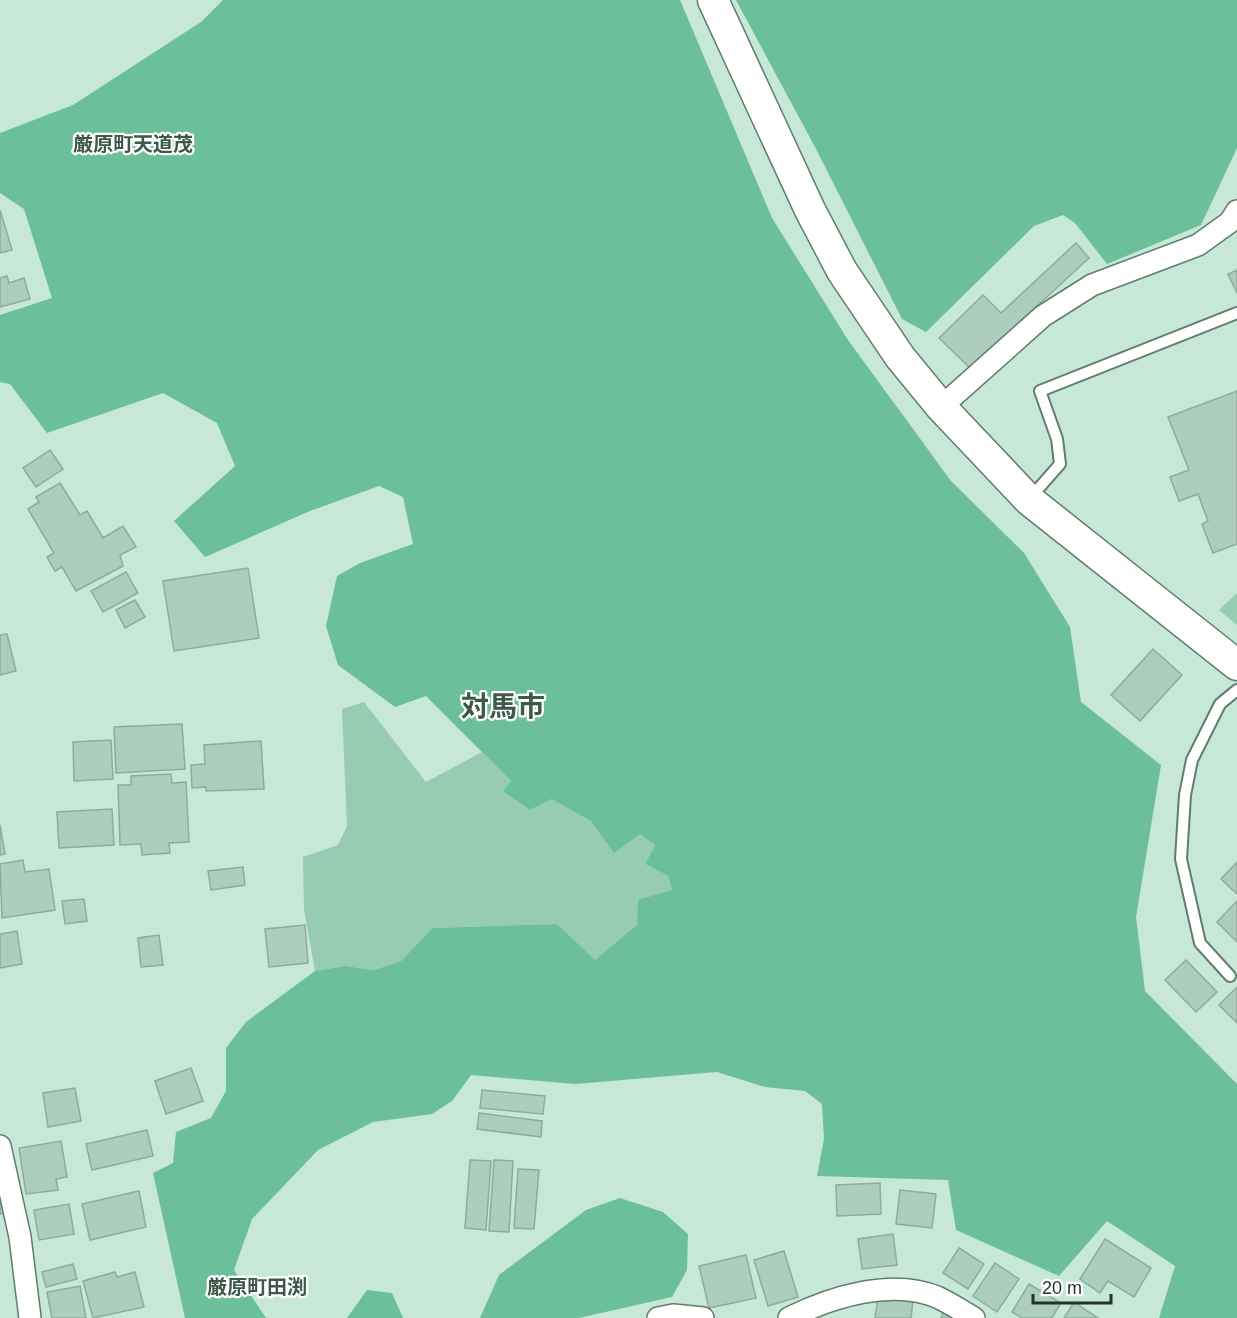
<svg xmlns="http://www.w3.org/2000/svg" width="1237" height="1318" viewBox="0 0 1237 1318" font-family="Helvetica,'Noto Sans JP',sans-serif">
<rect width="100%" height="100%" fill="#c7e7d7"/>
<g fill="#98ccb2">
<path d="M1237,593V625L1219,610Z"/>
<path d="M364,702L426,782L482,752L511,781L504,791L530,810L552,799L639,833L655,845L645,864L668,876L672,891L638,925L595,960L556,924L434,928L401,961L374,970L345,966L315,971L304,909L303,857L338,845L347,826L342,709Z"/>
</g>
<g fill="#6bbf99">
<path d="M223,0H680L772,218L848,340L951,481L1024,553L1070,627L1081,702L1161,765L1136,917L1145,991L1237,1084V1318H1159L1175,1266L1107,1221L1059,1276L956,1230L948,1180L817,1176L824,1139L822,1104L805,1091L765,1087L717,1072L575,1084L471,1075L452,1101L432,1114L373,1122L318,1150L252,1219L234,1270L266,1318H185L153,1173L173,1163L176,1132L211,1118L226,1091V1048L246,1022L315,971L345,966L374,970L401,961L433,928L557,924L595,960L637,925L638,900L672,890L668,876L645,864L655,845L640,834L614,853L591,821L552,799L530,810L503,791L511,781L426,696L395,707L338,665L326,626L337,576L360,563L413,544L403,497L379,486L310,511L205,557L174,521L235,466L217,423L163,393L47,433L10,384L0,382V315L52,298L24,209L0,193V133L73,105L201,22Z"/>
<path d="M736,0H1237V148L1201,225L1107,264L1075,223L1063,215L1034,226L926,332L902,319L815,147Z"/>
<path d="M620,1198L663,1212L688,1234L687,1270L672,1297L579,1318H480L499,1275L586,1210Z"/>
<path d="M367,1290L392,1293L403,1318H347Z"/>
</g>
<g fill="#adcdbd" stroke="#8dac9c" stroke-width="1.5">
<path d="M0,210L12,250L0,253Z"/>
<path d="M1076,243L1089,258L970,368L939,338L983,295L1001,313Z"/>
<path d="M1237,270V293L1228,274Z"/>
<path d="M7,276L9,283L24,278L30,299L0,307V278Z"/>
<path d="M1237,391V544L1213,553L1202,524L1208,521L1198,494L1179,501L1170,477L1189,470L1168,417Z"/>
<path d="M50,450L63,469L36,487L23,468Z"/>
<path d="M60,483L80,515L87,511L103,538L123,526L136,547L120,555L123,566L76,591L62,567L55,571L47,557L54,553L28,509L39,502L36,497Z"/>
<path d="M248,568L259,638L174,651L163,581Z"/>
<path d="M126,572L138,593L103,612L91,591Z"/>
<path d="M135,600L145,617L125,628L116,610Z"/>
<path d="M7,634L16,671L0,675V635Z"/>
<path d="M1153,649L1182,675L1140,721L1111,695Z"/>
<path d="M182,724L185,769L116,773L114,727Z"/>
<path d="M111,740L113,779L74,781L73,742Z"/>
<path d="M261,741L264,789L206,791V787L192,788L191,765L205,764L204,745Z"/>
<path d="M171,774L172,783L186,782L189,842L169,843L170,853L142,855L141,844L120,845L118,785H131V776Z"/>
<path d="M112,809L114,845L59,848L57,812Z"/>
<path d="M0,825L5,854L0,855Z"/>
<path d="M23,860L25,872L49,869L55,910L2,918L0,864Z"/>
<path d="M1237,862V894L1221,879Z"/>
<path d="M243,867L245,885L211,890L208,871Z"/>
<path d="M84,899L87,921L65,924L62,901Z"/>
<path d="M1237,901V942L1217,922Z"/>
<path d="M305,925L308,963L269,967L265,929Z"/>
<path d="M17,931L22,964L0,968V934Z"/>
<path d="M159,935L163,965L141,967L138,938Z"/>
<path d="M1186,960L1217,992L1196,1012L1165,980Z"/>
<path d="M1237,987V1023L1219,1005Z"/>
<path d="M191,1068L203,1101L166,1114L155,1081Z"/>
<path d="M75,1088L81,1121L48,1127L43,1093Z"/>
<path d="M482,1090L545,1096L543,1114L480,1108Z"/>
<path d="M479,1113L542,1121L541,1137L477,1129Z"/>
<path d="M147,1130L153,1156L92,1170L86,1144Z"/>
<path d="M61,1141L67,1177L56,1179L58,1190L26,1194L19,1148Z"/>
<path d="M470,1160L491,1161L486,1230L465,1228Z"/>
<path d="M494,1160L513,1161L509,1232L489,1231Z"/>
<path d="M518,1169L539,1170L534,1229L514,1228Z"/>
<path d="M880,1183L881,1214L837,1216L836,1185Z"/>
<path d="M900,1190L936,1194L932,1228L896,1224Z"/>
<path d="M139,1191L146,1227L90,1240L82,1204Z"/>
<path d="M0,1199L4,1213L0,1214Z"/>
<path d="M69,1204L74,1234L39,1240L34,1210Z"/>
<path d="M893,1234L897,1265L862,1269L858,1239Z"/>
<path d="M1105,1239L1151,1268L1134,1297L1108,1281L1100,1293L1080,1279Z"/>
<path d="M959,1248L984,1264L968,1289L943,1273Z"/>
<path d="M784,1251L798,1297L768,1306L754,1260Z"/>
<path d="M746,1255L756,1298L709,1308L699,1266Z"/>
<path d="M995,1263L1019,1279L997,1312L973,1296Z"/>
<path d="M73,1264L77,1279L46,1287L42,1272Z"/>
<path d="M115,1272L117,1277L135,1272L144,1307L93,1318L83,1281Z"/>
<path d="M1029,1284L1061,1303L1052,1318H1022L1012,1312Z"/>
<path d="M80,1286L86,1318H52L47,1292Z"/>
<path d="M878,1297L913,1301L911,1318H875Z"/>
<path d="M1074,1302L1098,1318H1064Z"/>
<path d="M944,1311L961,1318H941Z"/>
</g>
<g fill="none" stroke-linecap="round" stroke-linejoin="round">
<defs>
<g id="lane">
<path d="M1031,497L1060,464L1057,439L1040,391L1237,313"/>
<path d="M1230,976L1200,943L1181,859L1185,795L1192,760L1220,704L1237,690"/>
</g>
<g id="street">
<path d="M941,407L1043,316L1092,285L1198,245L1230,222L1237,211"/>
<path d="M0,1146L20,1237L30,1318"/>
<path d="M658,1318L673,1315L703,1318"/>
<path d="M789,1318C831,1297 892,1278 937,1297C950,1303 962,1311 974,1318"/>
</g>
<path id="secondary" d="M713,0L810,210L842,271L900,357L941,407L1029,500L1237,665"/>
</defs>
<use href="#lane" stroke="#607d6f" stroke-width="14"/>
<use href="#street" stroke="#607d6f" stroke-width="24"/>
<use href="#secondary" stroke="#607d6f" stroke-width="33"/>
<use href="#lane" stroke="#fff" stroke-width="10"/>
<use href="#street" stroke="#fff" stroke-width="21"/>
<use href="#secondary" stroke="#fff" stroke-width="30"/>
</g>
<g text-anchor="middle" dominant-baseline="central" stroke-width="4.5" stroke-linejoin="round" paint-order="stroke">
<g font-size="20" font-weight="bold" fill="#3c594b" stroke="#fff">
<text x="133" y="144">厳原町天道茂</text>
<text x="257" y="1287">厳原町田渕</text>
</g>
<g font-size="28" font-weight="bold" fill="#3c594b" stroke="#fff">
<text x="503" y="706">対馬市</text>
</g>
</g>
<path d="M1033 1294v9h78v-9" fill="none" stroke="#26322c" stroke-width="3"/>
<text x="1042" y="1294" font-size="18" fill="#26322c" stroke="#ffffff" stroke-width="4.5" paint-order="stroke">20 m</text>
</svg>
